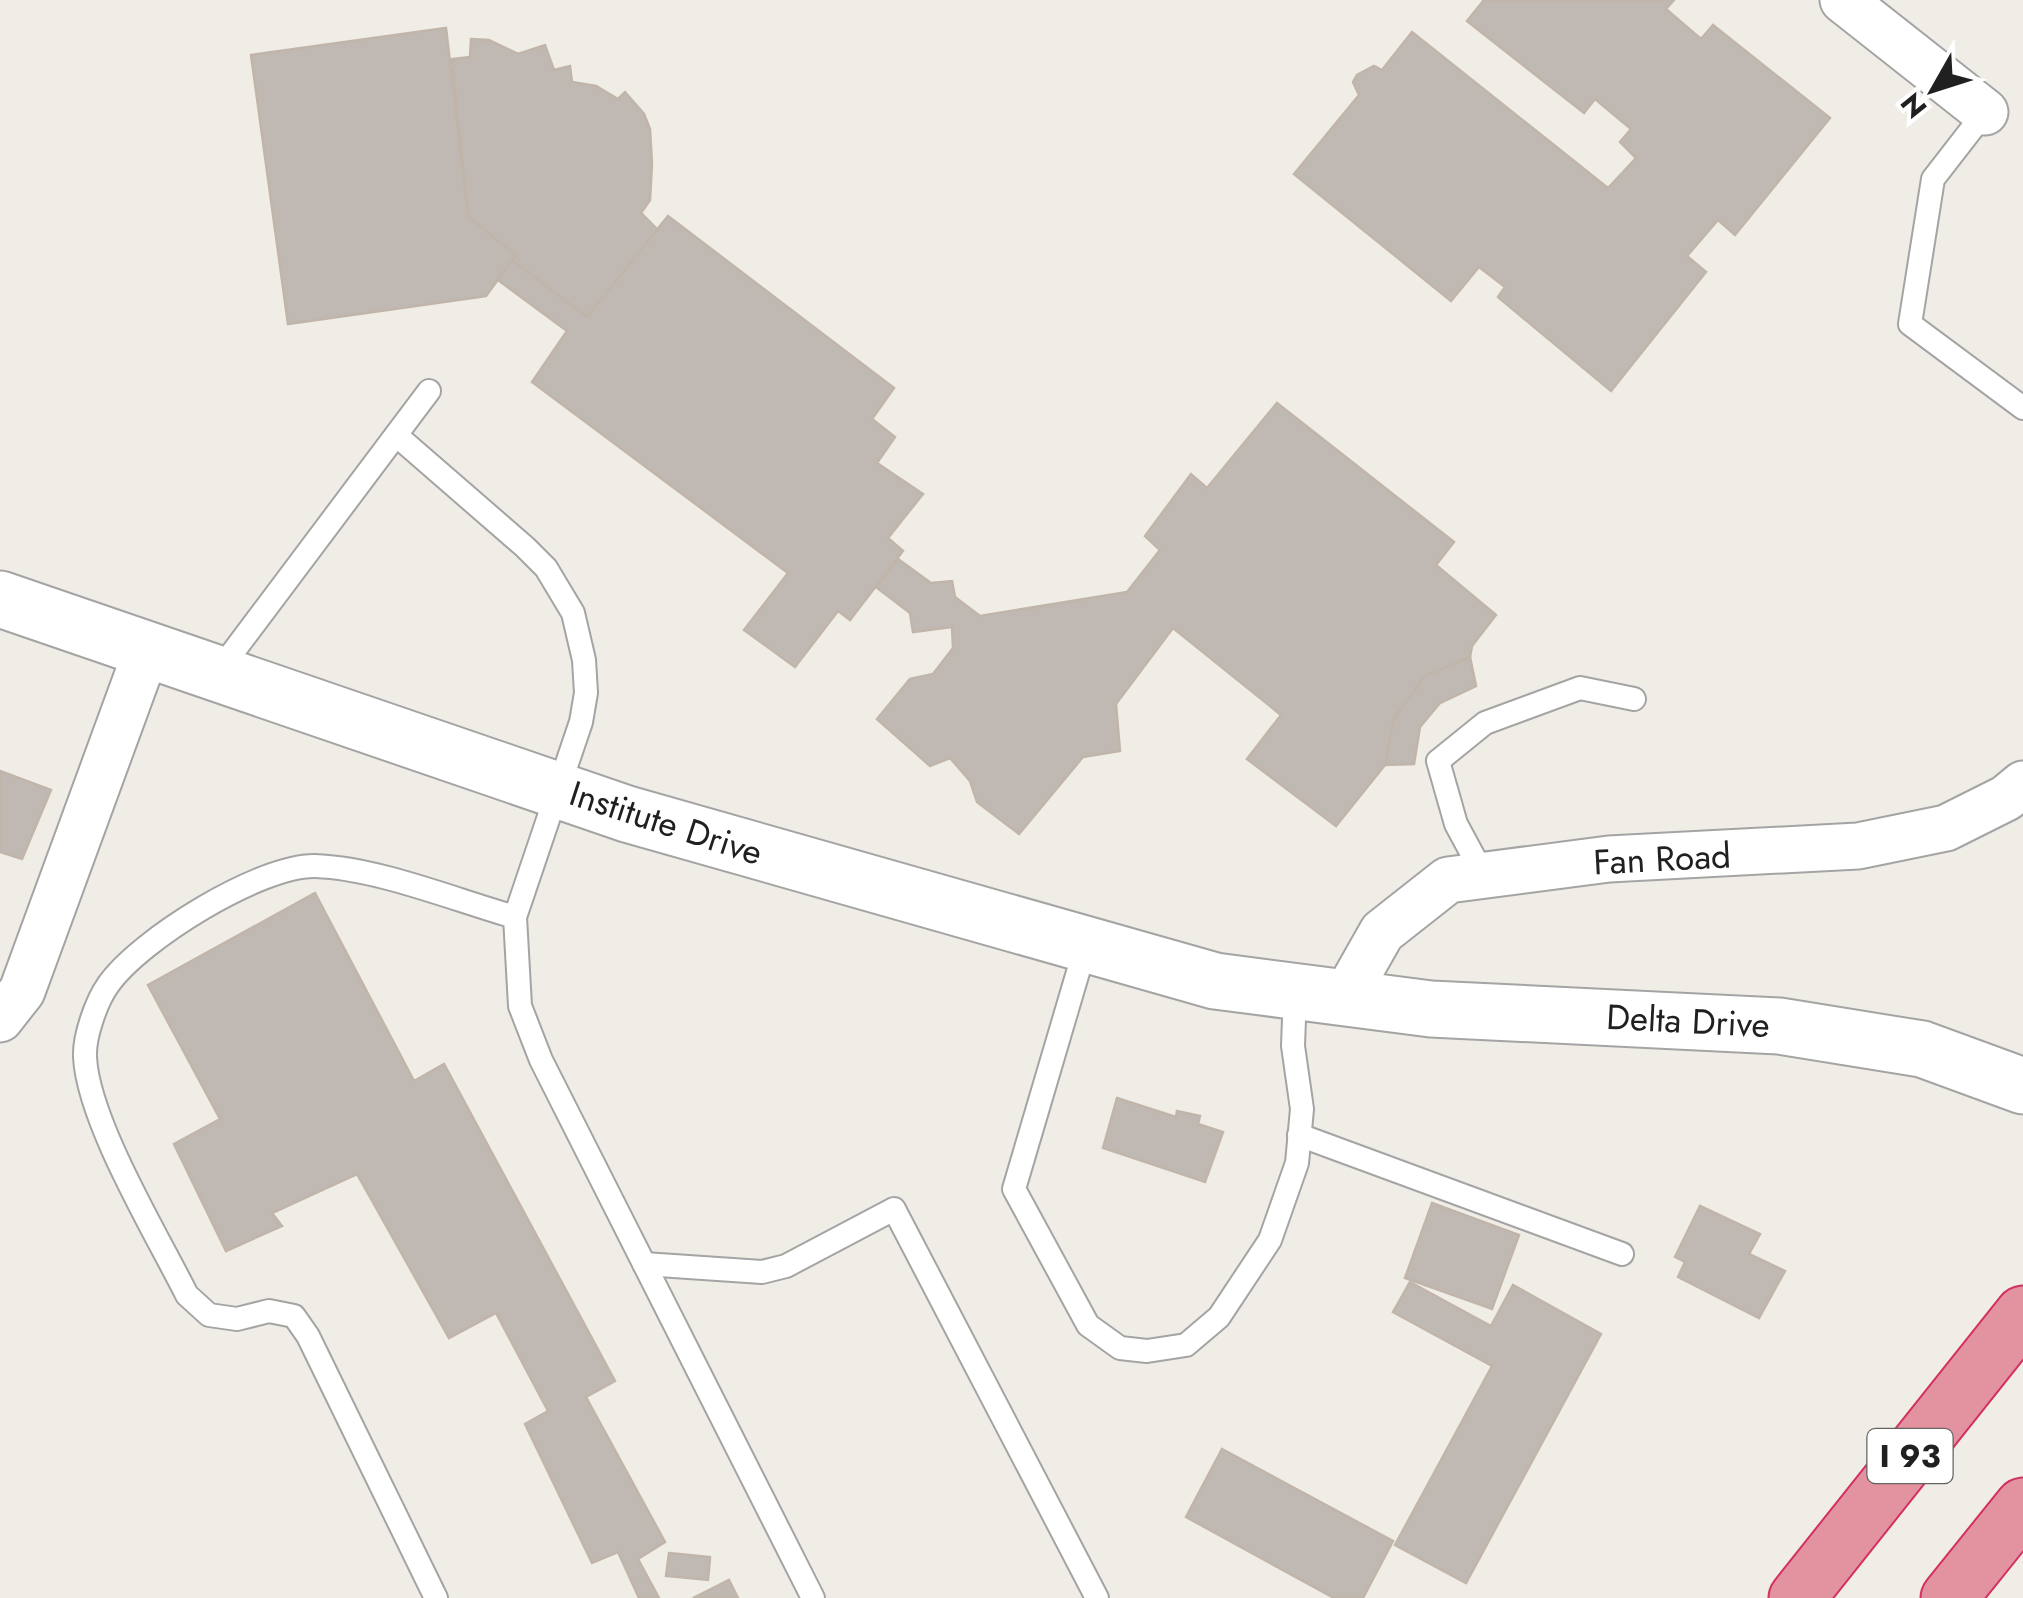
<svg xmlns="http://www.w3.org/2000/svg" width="2023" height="1598" viewBox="0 0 2023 1598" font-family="Jost,sans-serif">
<rect width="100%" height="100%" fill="#f0ede7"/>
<g fill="#c0b9b3" stroke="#c1b5aa" stroke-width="2.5">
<path d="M1484,0H1674L1666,9L1701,39L1713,25L1830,118L1735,235L1718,220L1687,256L1706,272L1611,391L1498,297L1505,287L1479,267L1451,301L1294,174L1359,95L1353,82L1357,75L1374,66L1382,70L1412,32L1608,188L1636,158L1620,142L1631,129L1595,99L1584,113L1467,21Z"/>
<path d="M446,28L468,216L516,255L486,296L288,324L251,55Z"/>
<path d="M471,39L489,40L518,54L545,45L554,70L570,66L572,82L596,86L618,99L625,92L644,114L650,129L652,164L650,200L641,213L658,230L587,317L512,260L516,255L468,216L452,59L470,57Z"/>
<path d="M668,216L894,388L872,419L895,437L877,463L923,494L888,538L903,551L850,620L838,611L795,667L744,630L788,573L532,382L567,331L498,280L512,260L587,317Z"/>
<path d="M1277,403L1454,542L1436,565L1496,615L1472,646L1470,657L1425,676L1394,718L1385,765L1336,826L1247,759L1281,715L1173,628L1116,704L1120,751L1083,757L1019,834L977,802L970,781L950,758L930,766L877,719L910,679L933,674L953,648L952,627L913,632L910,613L876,587L898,559L931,583L952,581L955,597L980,616L1127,592L1160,550L1145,536L1191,474L1207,488Z"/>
<path d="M1470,657L1476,686L1440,703L1420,727L1414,764L1385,765L1394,718L1425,676Z"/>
<path d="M0,771L51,790L22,859L0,852Z"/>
<path d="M315,893L414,1081L444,1064L615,1381L586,1397L665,1542L638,1559L659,1598H639L618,1552L592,1563L525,1424L548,1411L496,1313L449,1338L357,1174L272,1213L282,1226L226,1251L174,1144L220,1119L148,985Z"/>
<path d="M1117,1098L1176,1117L1177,1111L1200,1116L1198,1124L1223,1132L1205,1182L1103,1148Z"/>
<path d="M1432,1203L1519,1235L1492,1309L1405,1278Z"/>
<path d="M1700,1206L1760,1234L1749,1254L1785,1271L1759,1318L1678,1277L1685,1262L1675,1257Z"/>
<path d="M1410,1282L1491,1326L1513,1285L1601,1334L1466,1583L1395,1545L1492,1366L1393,1312Z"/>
<path d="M1222,1449L1393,1541L1363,1598H1334L1186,1517Z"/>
<path d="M669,1553L710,1557L708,1580L666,1576Z"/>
<path d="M729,1580L738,1598H693Z"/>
</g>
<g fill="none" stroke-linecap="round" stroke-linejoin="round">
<defs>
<g id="service">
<path d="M1985,112L1933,179L1910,324L2023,408"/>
<path d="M396,435L525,547L546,568L573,613L584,660L586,693L581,722L515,917L520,1006L541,1060L813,1598"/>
<path d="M218,672L429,391"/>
<path d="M1484,876L1456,824L1438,761L1485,723L1580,688L1634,699"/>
<path d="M1086,945L1014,1189L1088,1325L1120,1348L1147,1351L1186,1345L1219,1317L1270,1240L1297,1163L1302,1109L1293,1046L1295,992"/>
<path d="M1299,1135L1622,1254"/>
<path d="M644,1264L762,1272L786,1266L894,1209L1097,1598"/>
<path d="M436,1598L308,1336L294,1316L269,1311L237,1319L209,1315L187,1295C157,1235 88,1121 85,1057C84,1037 96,1002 108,985C139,940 260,865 315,866C377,868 455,900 515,917"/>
</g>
<g id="minor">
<path d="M1843,0L1985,112"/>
<path d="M1344,999L1382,932L1448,880L1609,859L1858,846L1946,828L2006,798L2023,784"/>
<path d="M0,1019L22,991L148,647"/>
</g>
<path id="tertiary" d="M0,599L627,814L1215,981L1431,1009L1779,1026L1922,1049L2023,1086"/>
<g id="motorway">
<path d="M1797,1598L2023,1314"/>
<path d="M1949,1598L2023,1506"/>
</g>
</defs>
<use href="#service" stroke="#a4a4a4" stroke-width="26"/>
<use href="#minor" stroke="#a4a4a4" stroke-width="49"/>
<use href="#tertiary" stroke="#a4a4a4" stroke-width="59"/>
<use href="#motorway" stroke="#d23061" stroke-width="59"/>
<use href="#service" stroke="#fff" stroke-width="22"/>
<use href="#minor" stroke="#fff" stroke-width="45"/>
<use href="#tertiary" stroke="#fff" stroke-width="55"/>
<use href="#motorway" stroke="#e3939f" stroke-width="55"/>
</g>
<g text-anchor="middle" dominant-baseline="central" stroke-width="8" stroke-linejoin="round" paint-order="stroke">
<rect fill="#fff" stroke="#636363" stroke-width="2.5" x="1867.5" y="1429" width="85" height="54" rx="8"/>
<g font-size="32" font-weight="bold" fill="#202020">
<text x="1910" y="1456">I 93</text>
</g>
<g font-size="35" fill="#202020" stroke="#fff">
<text transform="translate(666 823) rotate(18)">Institute Drive</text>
<text transform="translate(1662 859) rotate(-3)">Fan Road</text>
<text transform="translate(1688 1021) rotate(3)">Delta Drive</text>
</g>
</g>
<g transform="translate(1933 90) rotate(231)" stroke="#ffffff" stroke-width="8" paint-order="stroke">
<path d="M0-8L18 38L0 25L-18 38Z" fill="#202020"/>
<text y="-15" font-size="28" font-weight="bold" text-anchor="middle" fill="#202020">N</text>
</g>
</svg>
